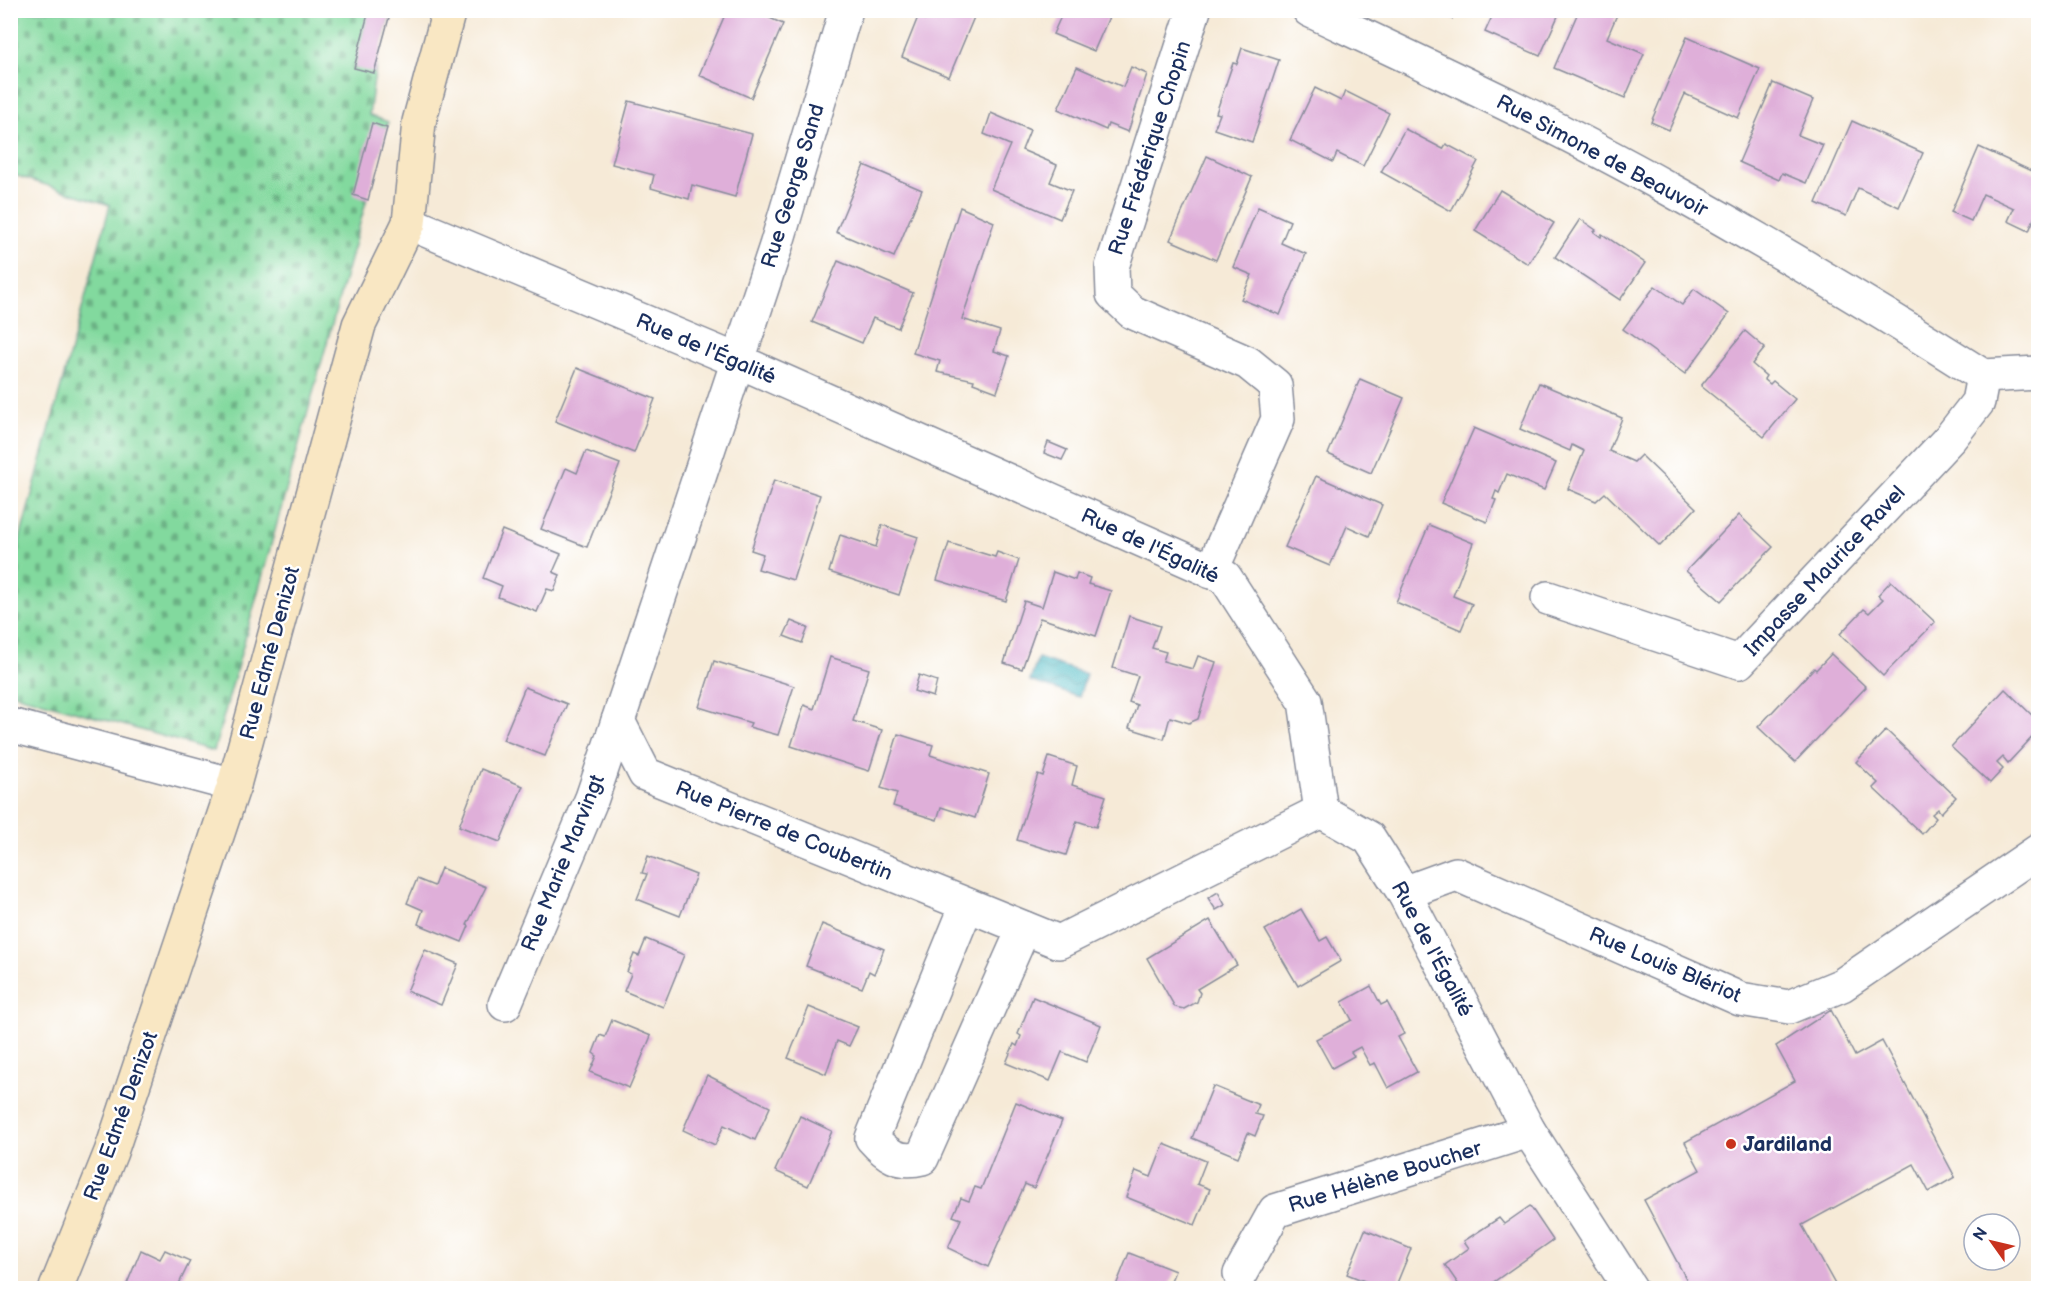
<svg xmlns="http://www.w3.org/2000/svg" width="2049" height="1299" viewBox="0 0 2049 1299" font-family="'Balsamiq Sans',sans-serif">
<defs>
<pattern id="cemetery-stones" width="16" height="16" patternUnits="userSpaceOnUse" patternTransform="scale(1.5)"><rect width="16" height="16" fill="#82d99e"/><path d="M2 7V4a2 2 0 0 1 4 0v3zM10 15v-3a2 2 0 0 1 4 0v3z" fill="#6ab084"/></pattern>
<pattern id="water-waves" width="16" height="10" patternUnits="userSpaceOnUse" patternTransform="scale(1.5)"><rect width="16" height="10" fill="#4bbac3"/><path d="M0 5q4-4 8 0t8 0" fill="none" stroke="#3e98a2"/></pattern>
</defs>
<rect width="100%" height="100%" fill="#fff"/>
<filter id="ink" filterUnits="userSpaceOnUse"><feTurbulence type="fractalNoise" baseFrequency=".0167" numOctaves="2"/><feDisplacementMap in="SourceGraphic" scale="12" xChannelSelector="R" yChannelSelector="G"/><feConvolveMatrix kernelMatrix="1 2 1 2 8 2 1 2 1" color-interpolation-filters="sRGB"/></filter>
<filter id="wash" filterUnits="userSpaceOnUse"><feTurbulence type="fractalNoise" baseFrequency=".008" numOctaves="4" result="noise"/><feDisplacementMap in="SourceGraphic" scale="24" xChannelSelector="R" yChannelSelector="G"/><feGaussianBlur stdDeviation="1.35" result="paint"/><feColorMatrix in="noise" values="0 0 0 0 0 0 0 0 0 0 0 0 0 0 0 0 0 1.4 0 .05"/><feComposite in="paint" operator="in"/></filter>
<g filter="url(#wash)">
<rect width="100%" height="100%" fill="#f6ead7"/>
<path fill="url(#cemetery-stones)" stroke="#4e847e" stroke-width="1.5" d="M10,11H391L377,58L369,115L388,122L214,751L11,693V572L110,205L11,174Z"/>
<path fill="url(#water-waves)" stroke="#337490" stroke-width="1.5" d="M1038,658L1086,674L1079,697L1030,681Z"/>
<g id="blocks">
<g fill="#dfafd9">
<path d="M369,10L390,14L374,73L354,68Z"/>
<path d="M727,10H752L783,24L751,98L699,75Z"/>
<path d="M931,10H977L949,77L902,57L918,17L926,20Z"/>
<path d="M1055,10H1112L1094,51L1053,34L1062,14Z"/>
<path d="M1432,10H1455L1452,19Z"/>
<path d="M1495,10H1545L1558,16L1540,56L1485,32Z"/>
<path d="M1579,10H1619L1607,38L1644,54L1625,98L1554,68Z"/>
<path d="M1687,37L1760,69L1738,118L1685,94L1669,130L1651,122Z"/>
<path d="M1242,48L1279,60L1252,142L1214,129L1220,114L1216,113L1233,63L1237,64Z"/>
<path d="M1077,67L1123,87L1131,67L1147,74L1128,132L1108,124L1106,130L1058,109Z"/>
<path d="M1773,83L1813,100L1798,135L1823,145L1806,183L1782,173L1779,180L1739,162Z"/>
<path d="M1315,88L1341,101L1345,91L1389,113L1363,166L1337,153L1333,162L1290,140Z"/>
<path d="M629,101L752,134L735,197L692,185L689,199L651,188L654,175L612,164Z"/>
<path d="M991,113L1030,130L1022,150L1057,165L1050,182L1072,191L1060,219L991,189L1010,145L984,134Z"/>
<path d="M1852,121L1923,153L1899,207L1858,188L1846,216L1816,203Z"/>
<path d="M372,123L387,128L368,200L353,195Z"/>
<path d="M1405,129L1443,149L1446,144L1478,161L1451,211L1381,172Z"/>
<path d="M1979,147L2038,174V209L2029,231L2008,221L2014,208L1983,194L1971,221L1951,212Z"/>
<path d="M1207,156L1252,177L1216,260L1170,240Z"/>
<path d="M864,165L922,190L894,257L836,232Z"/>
<path d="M1500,190L1554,223L1528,264L1475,231Z"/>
<path d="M960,207L994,222L962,319L1000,331L994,351L1009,356L997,392L973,383L974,380L937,372L940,361L913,353Z"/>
<path d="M1258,207L1290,221L1281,243L1306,254L1280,315L1241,299L1252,275L1233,267Z"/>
<path d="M1580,219L1596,230L1594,232L1601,237L1602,234L1645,263L1620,300L1555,257Z"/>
<path d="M838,261L913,293L898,328L873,318L862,343L812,322Z"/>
<path d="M1655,286L1682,305L1694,289L1729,314L1685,374L1623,329Z"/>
<path d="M1745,331L1765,348L1752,364L1766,376L1764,379L1770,384L1773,381L1795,399L1764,437L1701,386Z"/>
<path d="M577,368L655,399L634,453L555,421Z"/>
<path d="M1360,379L1404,398L1371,473L1328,454Z"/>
<path d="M1539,383L1622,418L1609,451L1634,462L1641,455L1696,508L1660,546L1605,493L1596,501L1568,489L1584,451L1572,445L1570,451L1520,429Z"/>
<path d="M1474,428L1556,463L1544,490L1507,474L1499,493L1496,491L1493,499L1496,500L1487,522L1441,503Z"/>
<path d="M1048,442L1067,450L1062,460L1044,453Z"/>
<path d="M586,451L620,464L587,547L541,529L566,468L577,473Z"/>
<path d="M1316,476L1382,505L1369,536L1347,526L1330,566L1285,547Z"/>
<path d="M774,480L820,495L793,580L758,569L763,554L751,550Z"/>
<path d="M1739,515L1773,547L1721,601L1686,571Z"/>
<path d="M882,525L918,537L899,595L829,572L840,535L876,547Z"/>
<path d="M1429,525L1473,543L1453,596L1472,604L1461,630L1396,602Z"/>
<path d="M502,530L561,554L553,572L560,575L554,591L547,589L537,612L498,597L502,586L483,578Z"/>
<path d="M949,543L995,557L997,552L1019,560L1006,601L937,580Z"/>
<path d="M1053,572L1075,580L1077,573L1090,578L1088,584L1111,591L1096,636L1040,618L1022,669L1004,663L1024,601L1042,607Z"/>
<path d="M1891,581L1935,622L1883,676L1840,634L1864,609L1869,613L1883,599L1878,595Z"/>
<path d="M1129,616L1160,626L1152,648L1166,652L1163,661L1193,669L1198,656L1216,662L1198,719L1189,723L1170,717L1164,739L1129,728L1137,705L1129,702L1138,676L1113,668Z"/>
<path d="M791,621L808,628L802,643L784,636Z"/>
<path d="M1831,654L1866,687L1795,762L1758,727L1814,668L1816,670Z"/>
<path d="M830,657L869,669L853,721L882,730L869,771L791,746L804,705L814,709Z"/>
<path d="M714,661L794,686L778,735L749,727L751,723L699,707Z"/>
<path d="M919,675L937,681L933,697L914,691Z"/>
<path d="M525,687L567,704L545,756L503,740Z"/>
<path d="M2005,689L2038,721V731L2008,763L2003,757L1997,763L2003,769L1990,783L1951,747Z"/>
<path d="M1886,730L1956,797L1941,813L1938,809L1932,814L1936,818L1922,834L1873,788L1878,783L1856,762Z"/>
<path d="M898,734L933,745L930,755L989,774L975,818L941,807L937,820L893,806L897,793L881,788Z"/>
<path d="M1049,757L1077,766L1072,785L1106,796L1096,827L1077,821L1066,855L1017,840L1038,774L1043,776Z"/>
<path d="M481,769L523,786L500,842L459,826Z"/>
<path d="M648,856L696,875L680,916L637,899L647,874L642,873Z"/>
<path d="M441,868L486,887L467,925L469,926L462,942L418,924L423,910L407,903L417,879L434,886Z"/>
<path d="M1218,892L1225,905L1216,910L1208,898Z"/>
<path d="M1301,909L1320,941L1327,937L1341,961L1298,986L1265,930Z"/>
<path d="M1210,920L1237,965L1197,989L1200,993L1197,1002L1184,1009L1175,1007L1147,958Z"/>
<path d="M822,924L884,949L874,974L869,971L862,988L806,966Z"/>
<path d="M646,939L684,955L663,1007L624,991L631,974L627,972L634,954L639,956Z"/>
<path d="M425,950L458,964L441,1005L407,991Z"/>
<path d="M1371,986L1381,1005L1387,1002L1404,1034L1398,1037L1417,1072L1388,1088L1375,1063L1370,1065L1360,1047L1351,1052L1354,1056L1332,1068L1316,1039L1352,1020L1342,1002Z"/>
<path d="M1033,997L1101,1025L1086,1062L1062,1052L1050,1081L1006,1063L1014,1044L1017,1046L1021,1036L1018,1034Z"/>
<path d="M809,1007L858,1027L849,1046L837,1041L826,1074L788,1058Z"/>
<path d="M1831,1010L1855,1056L1882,1041L1955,1177L1929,1192L1914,1164L1802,1225L1837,1288H1691L1644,1200L1700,1170L1685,1142L1795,1081L1776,1046Z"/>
<path d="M612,1020L651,1036L629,1088L590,1072L597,1056L593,1053L600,1035L605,1037Z"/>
<path d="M707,1075L770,1107L755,1140L724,1125L715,1145L683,1130Z"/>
<path d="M1213,1086L1259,1105L1255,1114L1263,1116L1255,1136L1248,1133L1238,1157L1192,1138Z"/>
<path d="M1016,1102L1062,1121L1034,1188L1025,1184L988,1267L948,1248L961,1219L953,1216L961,1198L969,1201L975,1187L981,1189Z"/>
<path d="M800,1116L832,1131L808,1186L775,1171Z"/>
<path d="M1164,1144L1206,1161L1197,1184L1210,1189L1195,1225L1126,1197L1136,1171L1151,1177Z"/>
<path d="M1530,1206L1553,1240L1485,1288H1461L1445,1265L1469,1248L1464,1241L1499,1218L1504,1224Z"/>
<path d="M1365,1230L1411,1249L1395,1288H1382L1347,1274Z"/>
<path d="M141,1250L160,1259L165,1250L190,1261L177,1288H131L126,1286Z"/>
<path d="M1129,1253L1175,1271L1168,1288H1115Z"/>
</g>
</g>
</g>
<g filter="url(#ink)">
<use href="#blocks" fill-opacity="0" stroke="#888c9a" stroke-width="1.5"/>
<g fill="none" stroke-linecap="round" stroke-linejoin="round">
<defs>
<g id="street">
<path d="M846,10L776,246L618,721L645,774L1059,942L1321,811"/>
<path d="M1194,10L1112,267L1113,294L1132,312L1248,363L1275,385L1278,419L1211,572"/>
<path d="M1309,10C1430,67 1554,124 1671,190C1777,249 1881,311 1983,376"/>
<path d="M409,223L736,360L1225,577L1305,701L1321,811L1369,838L1404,893L1529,1131L1630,1288"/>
<path d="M1983,376L2038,373"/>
<path d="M1548,598L1739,662L1950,438L1978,402L1983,376"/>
<path d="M10,725L234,785"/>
<path d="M1404,893L1456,874L1740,999L1789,1007L1842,985L2038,851"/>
<path d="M967,905L872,1138C887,1155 899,1164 922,1158L1024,928"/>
<path d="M505,1004L592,798L618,721"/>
<path d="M1240,1274L1275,1211L1529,1131"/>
</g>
<path id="secondary" d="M56,1288L111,1152L234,785L359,325L409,223L419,122L449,10"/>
</defs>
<use href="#street" stroke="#888c9a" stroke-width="36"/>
<use href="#secondary" stroke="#888c9a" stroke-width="36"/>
<use href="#street" stroke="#fff" stroke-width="33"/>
<use href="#secondary" stroke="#f9e7c3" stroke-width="33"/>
</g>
</g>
<circle fill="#c8321e" stroke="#fff" stroke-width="2" cx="1731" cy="1144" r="6"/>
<g text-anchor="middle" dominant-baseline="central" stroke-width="5" stroke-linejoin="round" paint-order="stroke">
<g font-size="21" fill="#1b2f5e" stroke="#fff">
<text transform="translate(1150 148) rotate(-72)">Rue Frédérique Chopin</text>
<text transform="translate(1602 156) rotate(28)">Rue Simone de Beauvoir</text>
<text transform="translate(793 186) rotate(-73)">Rue George Sand</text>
<text transform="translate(706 349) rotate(23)">Rue de l'Égalité</text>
<text transform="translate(1150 546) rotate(25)">Rue de l'Égalité</text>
<text transform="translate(1825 571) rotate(-47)">Impasse Maurice Ravel</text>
<text transform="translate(270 653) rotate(-75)">Rue Edmé Denizot</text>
<text transform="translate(784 831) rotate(22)">Rue Pierre de Coubertin</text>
<text transform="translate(563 863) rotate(-68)">Rue Marie Marvingt</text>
<text transform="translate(1432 949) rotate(62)">Rue de l'Égalité</text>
<text transform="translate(1665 965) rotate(23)">Rue Louis Blériot</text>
<text transform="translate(121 1116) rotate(-70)">Rue Edmé Denizot</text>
<text transform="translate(1385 1177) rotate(-17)">Rue Hélène Boucher</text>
</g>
<g font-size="21" font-weight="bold" fill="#1b2f5e" stroke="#fff" text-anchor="start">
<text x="1743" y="1144">Jardiland</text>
</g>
</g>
<rect width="2049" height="1299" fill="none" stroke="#fff" stroke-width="36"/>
<g transform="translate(1992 1242) rotate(304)"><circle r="28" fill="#ffffff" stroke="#a4acbf" stroke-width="1.5"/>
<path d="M0-4.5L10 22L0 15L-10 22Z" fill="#c8321e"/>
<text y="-9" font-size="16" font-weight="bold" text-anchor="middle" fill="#1b2f5e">N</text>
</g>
</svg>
